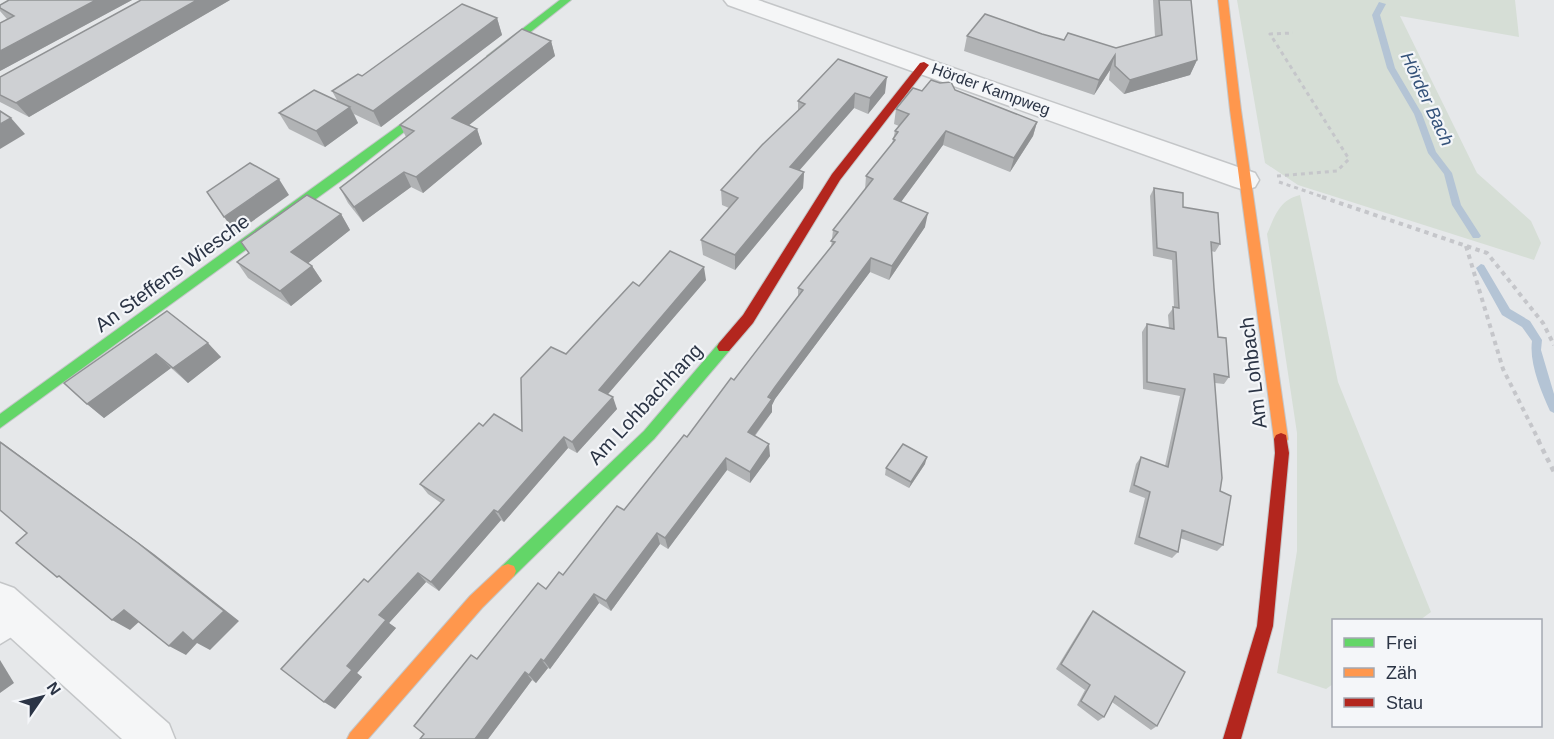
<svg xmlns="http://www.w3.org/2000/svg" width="1554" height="739" viewBox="0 0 1554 739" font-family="Arial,sans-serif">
<rect width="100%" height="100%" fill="#e6e8ea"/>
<g fill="#d6ded6">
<path d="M1237,0H1515L1519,37L1400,16L1477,173L1531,221L1541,243L1534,260L1298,185L1265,163Z"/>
<path d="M1300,195L1338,382L1431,612L1420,620H1334L1333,684L1326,689L1277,673L1297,551V433L1267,234C1275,216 1279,200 1300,195Z"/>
</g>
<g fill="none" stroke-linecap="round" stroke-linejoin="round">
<g fill="#b4c4d5" fill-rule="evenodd">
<path d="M1379,2L1386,4L1380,15L1395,68L1422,114L1436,152L1452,173L1461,205L1481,236L1479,238H1473L1452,205L1444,174L1428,153L1414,114L1387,68L1372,15Z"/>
<path d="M1481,264L1484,265L1510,309L1530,321L1542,340L1541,350L1554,394V413L1550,411C1541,391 1529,363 1532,341L1522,327L1502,315L1476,268Z"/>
</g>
<defs>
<path id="lane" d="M20,608L28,611L31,619L28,627L0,644V620Z"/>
<g id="street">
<path d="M724,0H758L1255,173L1259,180L1255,187L1245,190L1235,187L728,5Z"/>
<path d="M0,583L14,588L169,724L175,739H122L0,628Z"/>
</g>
<g id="fast">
<path d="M560,0H571L495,60H487V56Z"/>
<path d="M437,98L441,99V103L353,172L0,428V414Z"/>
<path d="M724,342L729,343L731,347L729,351L654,439L514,576L508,578L502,576L500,571L502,566L644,431L719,343Z"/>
</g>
<g id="slow">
<path d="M1218,0H1228L1241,110L1288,439L1286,443L1281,445L1276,443L1274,439L1230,110Z"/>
<path d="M508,564L514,566L516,571L514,576L482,608L368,739H347L350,733L470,596L502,566Z"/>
</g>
<g id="jam">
<path d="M924,62L929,65L840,180L753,323L729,351H719L717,347L719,343L743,315L832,174L920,63Z"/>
<path d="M1281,433L1286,435L1289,453L1273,626L1241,739H1223L1257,626L1275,453L1274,439L1276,435Z"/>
</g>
</defs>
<use href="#lane" stroke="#c4c6c8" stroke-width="3"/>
<use href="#street" stroke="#c4c6c8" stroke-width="3"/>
<use href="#fast" stroke="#c4c6c8" stroke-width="2"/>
<use href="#slow" stroke="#c4c6c8" stroke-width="2"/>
<use href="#jam" stroke="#c4c6c8" stroke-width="2"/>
<g stroke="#c5c6ca" stroke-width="3" stroke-dasharray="4 4" stroke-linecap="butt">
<path d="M1277,176L1337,171L1349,159L1270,34L1293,33"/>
<path d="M1279,182L1326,198"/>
</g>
<g stroke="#c5c6ca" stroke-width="4" stroke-dasharray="4.5 4.5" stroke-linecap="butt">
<path d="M1322,197L1487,253L1543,323L1554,345"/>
<path d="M1466,246L1503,369L1539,441"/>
</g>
<path stroke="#c5c6ca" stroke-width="4.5" stroke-dasharray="5 5" stroke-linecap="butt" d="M1538,440L1554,472"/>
<use href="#lane" fill="#f5f6f7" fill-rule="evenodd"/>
<use href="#street" fill="#f5f6f7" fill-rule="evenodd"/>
<use href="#fast" fill="#63d668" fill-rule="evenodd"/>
<use href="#slow" fill="#ff974d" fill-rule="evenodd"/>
<use href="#jam" fill="#b3261e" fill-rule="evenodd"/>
</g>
<g fill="#b1b3b5">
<path d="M9,0H132L0,71V23L7,19L0,11V5Z"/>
<path d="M141,0H230L29,117L0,102V77Z"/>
<path d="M1153,0H1191L1197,60L1190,75L1124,94L1109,80L1110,70L1094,95L964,51L967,36L1042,34L1064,40L1116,48L1155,37Z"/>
<path d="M497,18L502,35L381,127L354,114L358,123L325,147L289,129L279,113L337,100L332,91L362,76Z"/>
<path d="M551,41L555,56L469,125L477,129L482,144L423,193L411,187L363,222L348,203L340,188L406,137L400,125Z"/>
<path d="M838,59L885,93L868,114L854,108L799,171L804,172L803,188L735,270L703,255L701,240L729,208L722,205L721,190L798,111V101Z"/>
<path d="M955,90L1037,122L1033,136L1010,172L943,145L901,202L925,227L889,280L870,272L775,399L772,405V412L755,436L770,456L750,483L727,470L668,549L660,544L611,611L599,603L550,669L548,668L536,683L532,680L488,739H420L477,659L546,589L563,575L624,510L687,437L734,380L798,297V288L831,248L833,230L865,190L866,176L892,144L895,131L899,126L894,124L896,109L922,91Z"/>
<path d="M1154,188L1183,207L1220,244L1215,252L1211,251L1218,337L1229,377L1224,384L1215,383L1223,545L1217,551L1180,538L1178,552L1172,558L1134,544L1145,498L1129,492L1136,464L1141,457L1165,466L1180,396L1143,389L1142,332L1147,324L1169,328L1168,315L1174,307L1172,260L1153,256L1150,196Z"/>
<path d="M341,214L350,230L308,263L312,266L322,281L291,306L248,278L237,262Z"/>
<path d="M706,280L608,394L617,409L577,453L568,448L504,522L501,520L439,591L426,582L389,623L396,628L357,673L362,677L335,709L368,582L441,503L428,494L420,484L483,426L522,431L566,354L639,286Z"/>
<path d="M167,311L221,357L188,383L171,368L104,418L87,404Z"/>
<path d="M925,464L909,488L885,475L886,468Z"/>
<path d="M1093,611L1157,726L1151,730L1112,702L1104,717L1098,721L1077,705L1085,690L1056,669L1088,617Z"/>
</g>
<g fill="#909294">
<path d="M96,0H132L0,71V51Z"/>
<path d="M197,0H230L29,117L16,103Z"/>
<path d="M497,18L502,35L381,127L373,111Z"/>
<path d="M551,41L555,56L458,134L452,118Z"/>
<path d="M1115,55L1110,70L1094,95L1099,80Z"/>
<path d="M1197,60L1190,75L1124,94L1130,80Z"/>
<path d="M887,77L885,93L868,114L870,98Z"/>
<path d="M855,93L854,108L789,182L790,167Z"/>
<path d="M350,107L358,123L325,147L316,131Z"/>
<path d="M11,118L25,134L0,149V124Z"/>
<path d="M1037,122L1033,136L1010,172L1014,158Z"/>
<path d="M477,129L482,144L423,193L416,177Z"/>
<path d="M946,131L943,145L892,214L894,199Z"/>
<path d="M404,172L411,187L363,222L354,207Z"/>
<path d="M804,172L803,188L735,270V255Z"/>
<path d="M279,179L289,195L236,233L224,217Z"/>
<path d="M928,213L925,227L889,280L892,266Z"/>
<path d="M341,214L350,230L302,268L291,252Z"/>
<path d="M871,258L870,272L775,399L772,405V412L748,444V432L775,387Z"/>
<path d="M312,266L322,281L291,306L280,291Z"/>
<path d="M704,267L706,280L602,401L599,390Z"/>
<path d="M208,343L221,357L188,383L173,368Z"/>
<path d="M156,354L171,368L104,418L87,404Z"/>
<path d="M613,397L617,409L577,453L572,442Z"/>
<path d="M564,437L568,448L504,522L498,512Z"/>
<path d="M0,441L154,554L239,621L210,650L197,643L186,655L169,646Z"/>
<path d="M769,444L770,456L750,483V472Z"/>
<path d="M927,457L925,464L909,488L911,482Z"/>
<path d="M726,458L727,470L668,549L665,538Z"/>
<path d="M494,510L501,520L439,591L431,582Z"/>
<path d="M657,533L660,544L611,611L606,601Z"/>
<path d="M418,573L426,582L389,623L396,628L357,673L362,677L335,709L324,702L379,615Z"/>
<path d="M594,594L599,603L550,669L544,661Z"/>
<path d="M124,610L141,620L130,630L112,620Z"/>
<path d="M541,659L548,668L536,683L529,675Z"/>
<path d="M0,660L14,683L0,693Z"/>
<path d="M525,672L532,680L488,739H475Z"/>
</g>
<g fill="#ced0d3" stroke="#909294" stroke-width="1.5">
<path d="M9,0H96L0,51V23L14,16L0,8V5Z"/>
<path d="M141,0H197L16,103L0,95V77Z"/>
<path d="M1159,0H1191L1197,60L1130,80L1115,66V55L1099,80L967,36L985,14L1042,34L1064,40L1068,33L1116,48L1162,35Z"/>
<path d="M462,4L497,18L373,111L332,91L358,74L362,76Z"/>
<path d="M522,29L551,41L452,118L477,129L416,177L404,172L354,207L340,188L414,131L400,125Z"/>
<path d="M838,59L887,77L870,98L855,93L790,167L804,172L735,255L701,240L738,198L721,190L762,145L805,104L798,101Z"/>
<path d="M931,80L940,83L951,82L955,90L1037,122L1014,158L946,131L894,199L928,213L892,266L871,258L775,387L768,397L772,399L748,432L769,444L750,472L726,458L665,538L657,533L606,601L594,594L544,661L541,659L529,675L525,672L475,739H420L424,734L414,726L471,655L477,659L538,583L546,589L559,572L563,575L617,506L624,510L684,435L687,437L731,378L734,380L803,290L798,288L835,242L831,241L838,232L833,230L873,179L866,176L895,140L893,139L898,132L895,131L909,114L896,109L913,88L922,91Z"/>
<path d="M314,90L350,107L316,131L279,113Z"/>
<path d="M0,111L11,118L0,124Z"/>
<path d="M250,163L279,179L224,217L207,192Z"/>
<path d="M1154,188L1183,193V207L1218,213L1220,244L1211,242L1214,288L1218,337L1226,338L1229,377L1214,374L1222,478L1220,491L1231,496L1223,545L1182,530L1178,552L1139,537L1150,492L1134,485L1141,457L1168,467L1185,389L1147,382V324L1174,329L1173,307L1179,308L1176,252L1157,248Z"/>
<path d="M307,195L341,214L291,252L312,266L280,291L237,262L249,253L241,242Z"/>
<path d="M670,251L704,267L599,390L613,397L572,442L564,437L498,512L494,510L431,582L418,573L379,615L386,620L347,666L352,670L324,702L281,669L364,579L368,582L444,500L420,484L479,423L483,426L494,414L522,431L521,378L551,347L566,354L633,282L639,286Z"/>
<path d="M167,311L208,343L173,368L156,354L87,404L64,383Z"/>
<path d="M0,442L138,543L224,611L193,641L183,632L169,646L124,610L112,620L59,576L57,577L16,543L27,533L0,510Z"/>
<path d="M903,444L927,457L911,482L886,468Z"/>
<path d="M1093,611L1185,672L1157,726L1115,696L1104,717L1081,701L1090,685L1061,664Z"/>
</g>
<g text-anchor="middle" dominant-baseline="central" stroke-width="4.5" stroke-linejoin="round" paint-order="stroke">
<g font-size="16" fill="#2b3445" stroke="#f4f6f9">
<text transform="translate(991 89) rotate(20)">Hörder Kampweg</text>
</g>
<g font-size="18" font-style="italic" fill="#34527a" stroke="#f4f6f9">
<text transform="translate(1427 99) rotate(65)">Hörder Bach</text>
</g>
<g font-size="20" fill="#2b3445" stroke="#f4f6f9">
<text transform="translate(172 273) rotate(-36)">An Steffens Wiesche</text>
<text transform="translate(1253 373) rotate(-97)">Am Lohbach</text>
<text transform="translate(645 404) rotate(-47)">Am Lohbachhang</text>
</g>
</g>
<rect x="1332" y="619" width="210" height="108" fill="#f4f6f9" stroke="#a4a8b1" stroke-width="1.5"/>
<rect x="1344" y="638" width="30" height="9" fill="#63d668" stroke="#a4a8b1" stroke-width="1.5"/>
<text x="1386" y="649" font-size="18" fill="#2b3445">Frei</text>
<rect x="1344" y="668" width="30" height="9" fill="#ff974d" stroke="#a4a8b1" stroke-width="1.5"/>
<text x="1386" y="679" font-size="18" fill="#2b3445">Zäh</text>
<rect x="1344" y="698" width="30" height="9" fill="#b3261e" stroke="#a4a8b1" stroke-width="1.5"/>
<text x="1386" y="709" font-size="18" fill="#2b3445">Stau</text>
<g transform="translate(42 697) rotate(55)" stroke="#f4f6f9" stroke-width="4.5" paint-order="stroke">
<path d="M0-4.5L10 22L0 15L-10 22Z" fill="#2b3445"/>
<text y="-9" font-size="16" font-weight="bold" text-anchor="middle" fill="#2b3445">N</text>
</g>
</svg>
